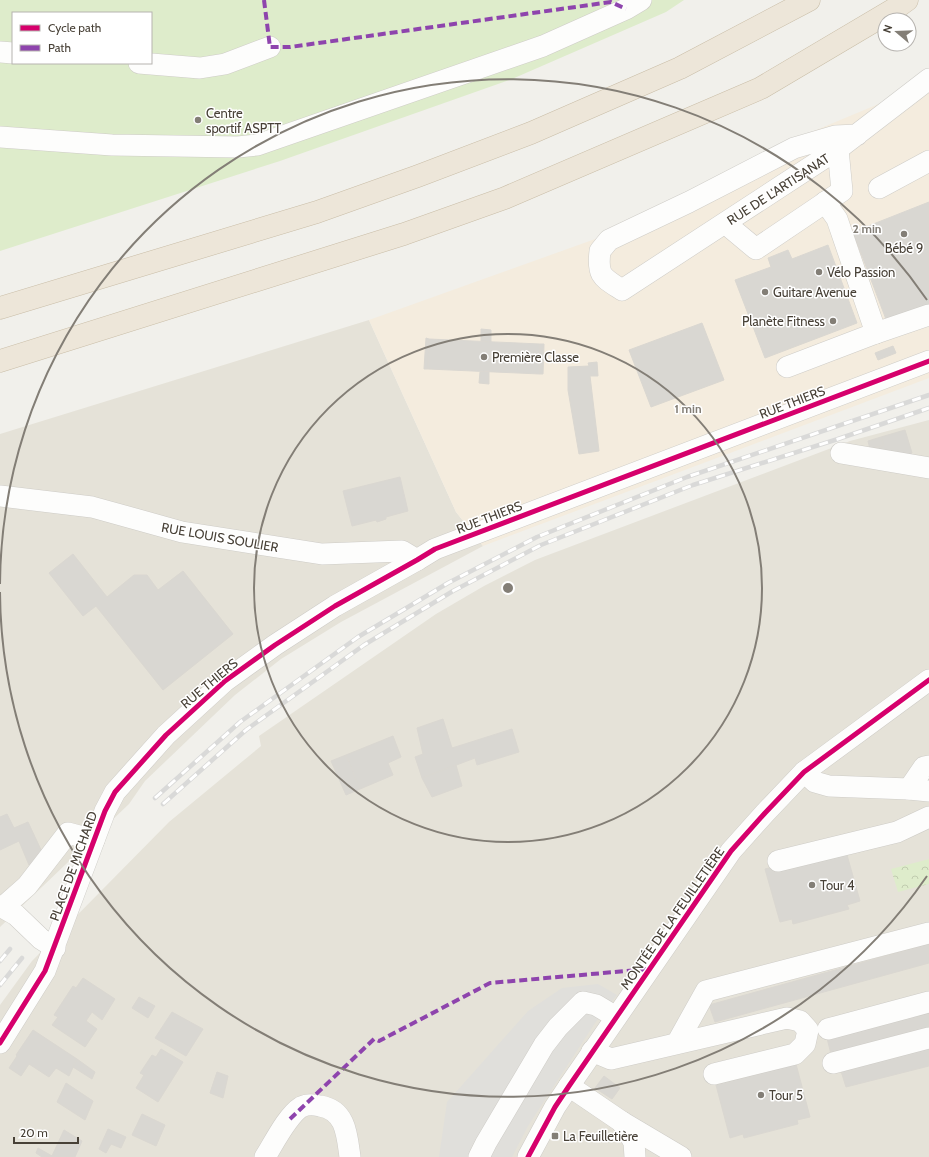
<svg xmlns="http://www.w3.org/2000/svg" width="929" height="1157" viewBox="0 0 929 1157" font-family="Cabin,sans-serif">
<defs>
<pattern id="park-crowns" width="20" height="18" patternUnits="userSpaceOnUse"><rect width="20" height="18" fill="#deeccb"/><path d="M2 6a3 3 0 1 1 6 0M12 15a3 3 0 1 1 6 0" fill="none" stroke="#c0ccaf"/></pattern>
</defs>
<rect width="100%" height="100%" fill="#f1f0eb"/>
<g fill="#e5e2d8">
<path d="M369,320L456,512L483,546L341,622L281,659L235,695L145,781L129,804L0,927V434Z"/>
<path d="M929,420V1157H0V1005L32,961L169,822L261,746L259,736L436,614L484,586L535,560L850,441Z"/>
</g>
<path fill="#f4ecde" d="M929,83V378L483,546L456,512L369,320L598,238L797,138Z"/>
<path fill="url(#park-crowns)" d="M929,859V884L898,892L891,869Z"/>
<path fill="#deeccb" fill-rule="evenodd" d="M0,0H684L666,12L512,79L280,161L0,251ZM13,13H151V63H13Z"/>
<path fill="#e0dfdb" d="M598,984L617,995L595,1023L528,1126L512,1157H439L447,1102L528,1011L562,988Z"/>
<g fill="#d9d7d2" stroke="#dad7d1">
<path d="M929,202V306L887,322L853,232Z"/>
<path d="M828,245L857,323L765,358L735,280L771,267L768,258L788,250L792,259Z"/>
<path d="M702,323L724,380L651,407L629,350Z"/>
<path d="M481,329L491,330V342L481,341Z"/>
<path d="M426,338L429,339L428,369H424Z"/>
<path d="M429,339L540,344V374L428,369Z"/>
<path d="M540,344H544L543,374H540Z"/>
<path d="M893,346L896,353L878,360L875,353Z"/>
<path d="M597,362L598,376H590L599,451L579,454L568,390V367L589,366L588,363Z"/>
<path d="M480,372H489V384L479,383Z"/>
<path d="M905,430L912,453L898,457L877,454L875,448L884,445L881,437Z"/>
<path d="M881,437L884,445L870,449L868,441Z"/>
<path d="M400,477L408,511L386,517V519L377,522L376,520L352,526L343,491Z"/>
<path d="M73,554L107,597L134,575H147L158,590L183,571L233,634L163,690L96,606L83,616L49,573Z"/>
<path d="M443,719L452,748L512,729L519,752L477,765L475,758L422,778L415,757L423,754L417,728Z"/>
<path d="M393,736L401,757L388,763L393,775L360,789L346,755Z"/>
<path d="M346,755L360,789L346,795L331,761Z"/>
<path d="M456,765L462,786L432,797L422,778Z"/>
<path d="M7,814L14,828L28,822L42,852L29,865L19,841L0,850V817Z"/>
<path d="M845,848L860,901L847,905L849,909L793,924L792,919L780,922L765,869Z"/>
<path d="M929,944V963L715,1022L709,1005Z"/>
<path d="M83,978L115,999L102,1020L92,1012L86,1021L97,1029L85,1047L52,1025L58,1017L54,1015L73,986L76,988Z"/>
<path d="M139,997L155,1006L148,1018L132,1008Z"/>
<path d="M929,1011V1029L831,1054L827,1038Z"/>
<path d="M172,1012L203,1029L186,1056L155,1038Z"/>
<path d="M33,1030L77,1059L69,1076L56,1068L49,1077L29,1064L21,1076L9,1068L17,1056L16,1055Z"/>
<path d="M929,1048V1066L846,1087L841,1071Z"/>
<path d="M161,1049L183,1062L158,1102L136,1088L144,1075L140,1073L152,1055L156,1057Z"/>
<path d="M77,1059L95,1072L92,1079L73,1067Z"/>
<path d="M796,1064L810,1117L797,1120L798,1124L744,1138L743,1134L730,1138L716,1085Z"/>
<path d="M217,1072L228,1076L223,1098L210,1093Z"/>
<path d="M604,1076L620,1088L612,1099L595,1088Z"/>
<path d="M66,1083L93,1101L85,1120L57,1102Z"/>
<path d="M142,1114L165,1125L156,1146L132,1135Z"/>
<path d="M108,1129L126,1137L121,1148L111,1144L106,1153L99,1149Z"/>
<path d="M64,1130L82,1141L75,1157H42L36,1153L38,1148L52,1156Z"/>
</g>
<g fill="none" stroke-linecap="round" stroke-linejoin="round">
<defs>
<g id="minor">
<path d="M0,52L13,53"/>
<path d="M139,63L200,68L225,64L270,47"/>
<path d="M857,135L835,136L794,148L689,202L609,240L600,251C597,276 602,277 622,290L838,149L929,79"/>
<path d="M0,137L112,145L238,147L257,145L543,46L626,9L641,0"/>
<path d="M879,188L929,161"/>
<path d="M726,224L756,249L842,191L838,149"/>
<path d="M876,333L929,315"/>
<path d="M787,367L876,333L837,219L825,202"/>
<path d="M841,453L929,468"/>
<path d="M0,496L92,507L182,532L322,554L402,551L417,560"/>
<path d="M804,772L815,782L829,786L909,789L929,791"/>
<path d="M909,789L924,767L929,766"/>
<path d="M778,861L897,832L929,817"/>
<path d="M0,906L16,915L41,939L55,948"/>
<path d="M3,907L27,886L68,833L94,840"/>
<path d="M828,1029L929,1002"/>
<path d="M0,1043L45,971L105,811L115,792L166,735L225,681L275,645L335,606L417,560L435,549L929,361"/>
<path d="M677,1043L706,991L929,933"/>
<path d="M592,1051L611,1059L787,1018L800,1021L808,1030L805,1044L795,1054L714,1074"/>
<path d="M833,1063L929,1038"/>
<path d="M569,1086L622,1122L681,1157"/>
<path d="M622,1122L634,1142L635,1157"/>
<path d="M265,1157C274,1143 287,1116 301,1107C307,1104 313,1104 320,1106C346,1110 347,1135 350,1157"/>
<path d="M479,1157L486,1143L544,1045L558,1027L583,1002L596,1005L616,1017"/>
<path d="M528,1157L555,1107L569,1086L731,851L765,813L804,772L929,680"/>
</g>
<g id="highway">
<path d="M0,308L317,212L418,176L531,133L680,68L809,0"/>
<path d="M0,361L404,234L505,198L761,88L896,8L907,0"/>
</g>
</defs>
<use href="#minor" stroke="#ceccc7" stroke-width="22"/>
<use href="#highway" stroke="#c9bda7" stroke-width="23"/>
<use href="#minor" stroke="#fdfdfc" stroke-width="21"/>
<use href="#highway" stroke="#ede6d9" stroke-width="22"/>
<defs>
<g id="rail">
<path d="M155,798L240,722L358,637L448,583L537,537L687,477L929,395"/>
<path d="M163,804L246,730L364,645L453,591L541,545L693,485L838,439L929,408"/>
<path d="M0,961L10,949"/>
<path d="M0,985L22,958"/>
</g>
</defs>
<use href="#rail" stroke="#d9d9d8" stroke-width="4.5"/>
<use href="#rail" stroke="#fff" stroke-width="3" stroke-dasharray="9" stroke-linecap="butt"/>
<g stroke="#8e44ad" stroke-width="4" stroke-dasharray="8 4" stroke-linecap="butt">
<path d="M264,0L270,47H290L611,2L626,9"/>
<path d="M290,1119L374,1039L379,1041L490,983L649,969"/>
</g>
<defs>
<g id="cycleway">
<path d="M0,1043L45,971L105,811L115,792L166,735L225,681L275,645L335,606L417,560L435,549L929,361"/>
<path d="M528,1157L555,1107L569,1086L731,851L765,813L804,772L929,680"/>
</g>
</defs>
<use href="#cycleway" stroke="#fff" stroke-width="8"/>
<use href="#cycleway" stroke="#d6006c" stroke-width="5"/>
</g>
<g fill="none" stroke="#837e76" stroke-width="2">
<circle cx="508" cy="588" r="254"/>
<path d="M927 876A508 508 0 0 1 0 592M0 584A508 508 0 0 1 927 300"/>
</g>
<g fill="#837e76" stroke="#fff" stroke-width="1.5">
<circle cx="198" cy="120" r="4"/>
<circle cx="904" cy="234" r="4"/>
<circle cx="819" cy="272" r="4"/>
<circle cx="765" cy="292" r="4"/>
<circle cx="833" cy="321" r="4"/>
<circle cx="484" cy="357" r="4"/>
<circle cx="812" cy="885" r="4"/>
<circle cx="761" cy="1095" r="4"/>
<rect x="551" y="1132" width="8" height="8" rx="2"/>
</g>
<g text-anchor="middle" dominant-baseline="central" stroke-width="3" stroke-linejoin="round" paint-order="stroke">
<g font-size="13" fill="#484137" stroke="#fff" text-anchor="start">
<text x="206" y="113">Centre<tspan x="206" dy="15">sportif ASPTT</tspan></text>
<text x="904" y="248" text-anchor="middle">Bébé 9</text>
<text x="827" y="272">Vélo Passion</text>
<text x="773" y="292">Guitare Avenue</text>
<text x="825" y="321" text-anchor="end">Planète Fitness</text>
<text x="492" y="357">Première Classe</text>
<text x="820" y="885">Tour 4</text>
<text x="769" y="1095">Tour 5</text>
<text x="563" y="1136">La Feuilletière</text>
</g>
<g font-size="13" fill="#484137" stroke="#fff">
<text transform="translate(778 189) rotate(-33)">RUE DE L'ARTISANAT</text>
<text transform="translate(792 402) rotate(-21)">RUE THIERS</text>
<text transform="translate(489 517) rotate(-21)">RUE THIERS</text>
<text transform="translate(220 537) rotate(10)">RUE LOUIS SOULIER</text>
<text transform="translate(209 683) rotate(-40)">RUE THIERS</text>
<text transform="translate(73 866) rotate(-70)">PLACE DE MICHARD</text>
<text transform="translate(672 918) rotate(-55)">MONTÉE DE LA FEUILLETIÈRE</text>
</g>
</g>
<circle cx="508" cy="588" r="6" fill="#837e76" stroke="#fff" stroke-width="2"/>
<g font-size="12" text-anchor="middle" font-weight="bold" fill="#837e76" stroke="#fff" stroke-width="3" stroke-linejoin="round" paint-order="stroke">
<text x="867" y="233">2 min</text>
<text x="688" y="413">1 min</text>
</g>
<rect x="12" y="12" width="140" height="52" fill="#ffffff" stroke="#b6b3af"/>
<rect x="20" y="25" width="20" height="6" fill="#d6006c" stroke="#b6b3af"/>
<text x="48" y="32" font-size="12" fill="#484137">Cycle path</text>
<rect x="20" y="45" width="20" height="6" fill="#8e44ad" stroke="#b6b3af"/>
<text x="48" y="52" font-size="12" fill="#484137">Path</text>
<g transform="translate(897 32) rotate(289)"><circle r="19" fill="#ffffff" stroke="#b6b3af"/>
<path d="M0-3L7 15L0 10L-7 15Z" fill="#837e76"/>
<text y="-6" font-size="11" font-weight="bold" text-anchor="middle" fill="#484137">N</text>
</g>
<path d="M14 1137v6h64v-6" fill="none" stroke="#484137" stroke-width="2"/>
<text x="20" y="1137" font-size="12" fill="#484137" stroke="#ffffff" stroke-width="3" paint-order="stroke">20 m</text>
</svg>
